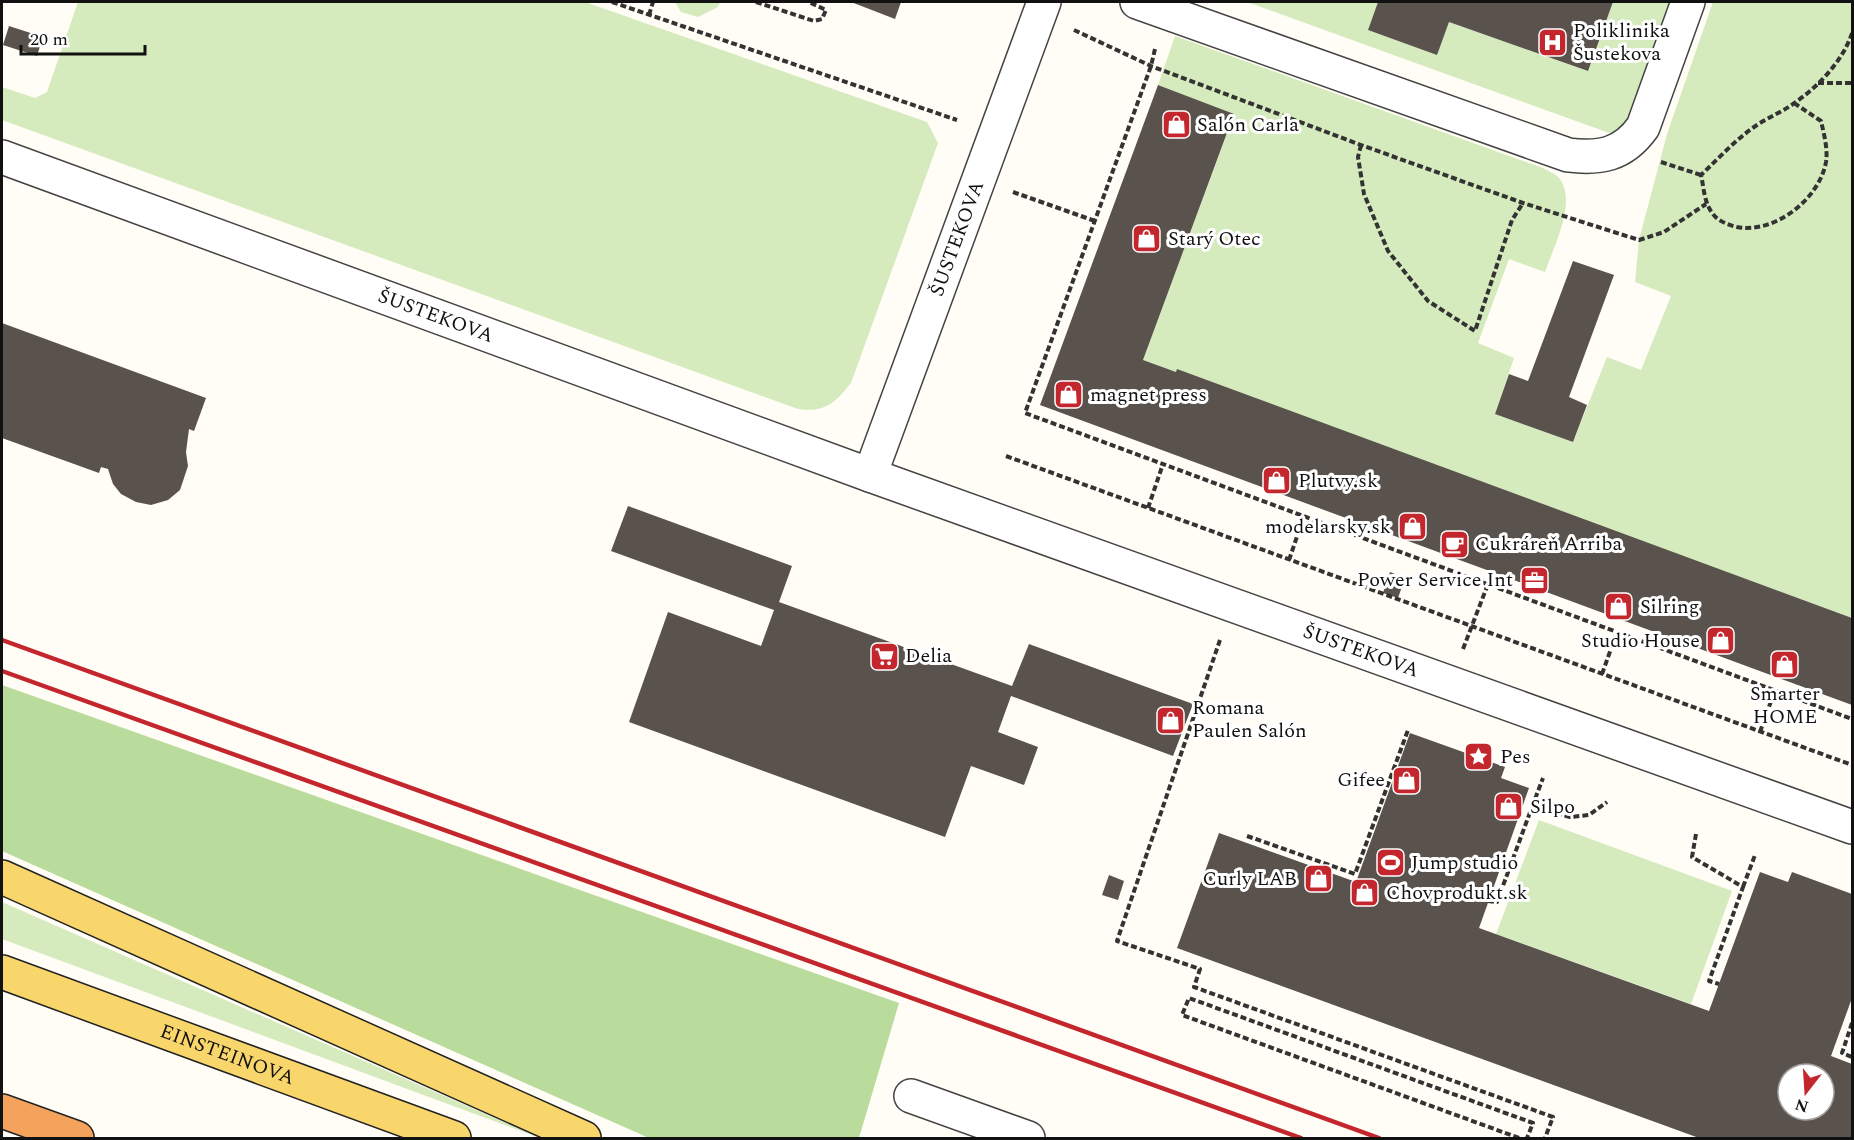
<svg xmlns="http://www.w3.org/2000/svg" width="1854" height="1140" viewBox="0 0 1854 1140" font-family="Spectral,serif">
<rect width="100%" height="100%" fill="#fffdf5"/>
<g fill="#d5ebbd">
<path d="M78,2H585L927,122L938,143L851,383C835,403 825,413 798,409L2,120V87L35,98L47,92Z"/>
<path d="M675,2H720L718,7L698,17L681,12Z"/>
<path d="M1247,2H1378L1368,30L1436,54L1449,22L1587,71L1613,2H1673L1630,127L1612,134Z"/>
<path d="M1713,2H1852V618L1143,360L1234,115L1158,85L1175,36L1543,168C1548,171 1556,174 1559,178C1578,201 1553,248 1545,272L1509,259L1478,343L1514,358L1495,414L1573,442L1607,357L1641,370L1671,296L1635,282L1639,240L1667,134Z"/>
<path d="M1539,820L1732,891L1691,1004L1496,934Z"/>
<path d="M2,902L540,1138L2,939Z"/>
</g>
<path fill="#b9dc9c" d="M2,685L899,1003L859,1138H649L2,851Z"/>
<g fill="#5a524d" fill-rule="evenodd">
<path d="M851,2H901L895,19Z"/>
<path d="M1378,2H1613L1588,71L1449,22L1437,55L1368,30Z"/>
<path d="M9,26L43,37L37,56L3,45Z"/>
<path d="M1158,85L1234,114L1143,360L1176,372L1177,369L1852,618V705L1040,405Z"/>
<path d="M1573,261L1614,275L1569,397L1587,405L1573,442L1495,414L1509,374L1528,381Z"/>
<path d="M2,323L206,398L194,431L189,429L186,452L188,466L180,490L168,500L151,505L136,502L121,494L113,484L108,469L101,467L99,473L2,438Z"/>
<path d="M628,506L792,566L779,602L1012,686L1029,644L1193,704L1173,756L1011,696L998,732L1038,747L1024,785L971,766L945,837L629,722L668,612L761,646L774,610L611,551Z"/>
<path d="M1390,572L1405,578L1398,598L1383,593Z"/>
<path d="M1410,733L1505,767L1501,778L1529,788L1479,928L1709,1011L1760,872L1788,882L1792,872L1852,894V998L1831,1056L1852,1064V1138H1699L1177,948L1219,833L1356,882ZM1788,1074H1824V1110H1788Z"/>
<path d="M1109,875L1124,881L1118,900L1102,895Z"/>
</g>
<g fill="none" stroke-linecap="round" stroke-linejoin="round">
<defs>
<g id="minor">
<path d="M1137,2L1568,155C1600,159 1623,155 1643,127L1688,2"/>
<path id="s1" d="M2,157L870,475L1852,827"/>
<path id="s2" d="M870,475L1044,2"/>
<path d="M911,1096L1028,1138"/>
</g>
<g id="major">
<path d="M2,877L584,1138"/>
<path id="s3" d="M2,972L454,1138"/>
</g>
<path id="highway" d="M2,1111L77,1138"/>
</defs>
<use href="#minor" stroke="#444" stroke-width="36"/>
<use href="#major" stroke="#222" stroke-width="36"/>
<use href="#highway" stroke="#222" stroke-width="36"/>
<g stroke="#333" stroke-width="4" stroke-dasharray="6 3" stroke-linecap="butt">
<path d="M612,2L957,120"/>
<path d="M756,2L814,21L822,19L826,10L809,2"/>
<path d="M649,15L653,2"/>
<path d="M1074,30L1151,66L1361,145L1523,203L1639,240L1664,232L1706,204"/>
<path d="M1155,49L1151,66L1025,413L1852,719"/>
<path d="M1818,83H1852"/>
<path d="M1794,103L1821,121C1824,134 1828,149 1826,162C1819,200 1774,234 1737,227C1728,225 1718,221 1713,214C1704,203 1704,188 1701,175C1719,158 1736,139 1757,125C1769,117 1782,112 1793,104C1818,87 1843,61 1852,33"/>
<path d="M1361,145L1358,157L1364,194L1388,251L1428,301L1475,331L1512,220L1523,203"/>
<path d="M1661,162L1701,175"/>
<path d="M1013,192L1095,221"/>
<path d="M1006,456L1852,765"/>
<path d="M1148,508L1163,464"/>
<path d="M1289,560L1304,516"/>
<path d="M1220,640L1117,941L1200,969L1194,987L1553,1117L1545,1138"/>
<path d="M1463,649L1488,584"/>
<path d="M1602,674L1617,632"/>
<path d="M1760,732L1775,690"/>
<path d="M1532,807L1543,778"/>
<path d="M1696,834L1692,857L1743,887L1709,981L1719,984"/>
<path d="M1247,836L1355,874L1408,730"/>
<path d="M1743,887L1755,855"/>
<path d="M1488,901L1497,902L1532,807L1570,817L1589,815L1607,802"/>
<path d="M1852,1023L1842,1053L1852,1057"/>
<path d="M1519,1138L1182,1015L1189,998L1533,1123L1527,1138"/>
</g>
<use href="#minor" stroke="#fff" stroke-width="33"/>
<use href="#major" stroke="#f9d66b" stroke-width="33"/>
<use href="#highway" stroke="#f5a25d" stroke-width="33"/>
<g stroke="#c4262e" stroke-width="4.5">
<path d="M2,640L1379,1138"/>
<path d="M2,671L1301,1138"/>
</g>
</g>
<defs>
<symbol id="hospital-square" viewBox="-11 -11 22 22"><rect x="-9" y="-9" width="18" height="18" rx="4" fill="#c4262e" stroke="#fff"/><path d="M-5-5h3v3.5h4V-5h3V5h-3V1.5h-4V5h-3Z" fill="#fff"/></symbol>
<symbol id="shop-square" viewBox="-11 -11 22 22"><rect x="-9" y="-9" width="18" height="18" rx="4" fill="#c4262e" stroke="#fff"/><path d="M-5-2.5h2.3a2.7 3.5 0 0 1 5.4 0H5L5.5 6h-11ZM-1.5-2.5h3a1.5 2.3 0 0 0-3 0Z" fill="#fff"/></symbol>
<symbol id="cafe-square" viewBox="-11 -11 22 22"><rect x="-9" y="-9" width="18" height="18" rx="4" fill="#c4262e" stroke="#fff"/><path d="M-5.5-4.5H6V0H3Q3 3.5 0 3.5H-2.5Q-5.5 3.5-5.5 0ZM3-3.2v2h1.7v-2ZM-6 4.5H4V6H-6Z" fill="#fff"/></symbol>
<symbol id="office-square" viewBox="-11 -11 22 22"><rect x="-9" y="-9" width="18" height="18" rx="4" fill="#c4262e" stroke="#fff"/><path d="M-6-3h4V-5.5h4V-3h4V5H-6ZM-1-4.5V-3h2v-1.5ZM-6 0V1H6V0Z" fill="#fff"/></symbol>
<symbol id="supermarket-square" viewBox="-11 -11 22 22"><rect x="-9" y="-9" width="18" height="18" rx="4" fill="#c4262e" stroke="#fff"/><path d="M-6-5.5h2.5l.6 2H6L4.5 2H-2.5L-4.4-4H-6ZM-1.5 3.2a1.3 1.3 0 1 0 .1 0ZM3 3.2a1.3 1.3 0 1 0 .1 0Z" fill="#fff"/></symbol>
<symbol id="sight-square" viewBox="-11 -11 22 22"><rect x="-9" y="-9" width="18" height="18" rx="4" fill="#c4262e" stroke="#fff"/><path d="M0-6L1.8-2.2L6-1.7L2.9 1.2L3.7 5.4L0 3.3L-3.7 5.4L-2.9 1.2L-6-1.7L-1.8-2.2Z" fill="#fff"/></symbol>
<symbol id="stadium-square" viewBox="-11 -11 22 22"><rect x="-9" y="-9" width="18" height="18" rx="4" fill="#c4262e" stroke="#fff"/><path d="M0-5a6.5 5 0 1 0 0 10a6.5 5 0 1 0 0-10ZM-3.5-1.8h7v3.6h-7Z" fill="#fff"/></symbol>
</defs>
<g fill-rule="evenodd">
<use href="#hospital-square" x="1536" y="26" width="33" height="33"/>
<use href="#shop-square" x="1160" y="108" width="33" height="33"/>
<use href="#shop-square" x="1130" y="222" width="33" height="33"/>
<use href="#shop-square" x="1052" y="378" width="33" height="33"/>
<use href="#shop-square" x="1260" y="464" width="33" height="33"/>
<use href="#shop-square" x="1396" y="510" width="33" height="33"/>
<use href="#cafe-square" x="1438" y="528" width="33" height="33"/>
<use href="#office-square" x="1518" y="564" width="33" height="33"/>
<use href="#shop-square" x="1602" y="590" width="33" height="33"/>
<use href="#shop-square" x="1704" y="624" width="33" height="33"/>
<use href="#supermarket-square" x="868" y="640" width="33" height="33"/>
<use href="#shop-square" x="1768" y="648" width="33" height="33"/>
<use href="#shop-square" x="1154" y="704" width="33" height="33"/>
<use href="#sight-square" x="1462" y="740" width="33" height="33"/>
<use href="#shop-square" x="1390" y="764" width="33" height="33"/>
<use href="#shop-square" x="1492" y="790" width="33" height="33"/>
<use href="#stadium-square" x="1374" y="846" width="33" height="33"/>
<use href="#shop-square" x="1302" y="862" width="33" height="33"/>
<use href="#shop-square" x="1348" y="876" width="33" height="33"/>
</g>
<g text-anchor="middle" dominant-baseline="central" stroke-width="6" stroke-linejoin="round" paint-order="stroke">
<g font-size="20" fill="#111" stroke="#fff" text-anchor="start">
<text x="1573" y="31">Poliklinika<tspan x="1573" dy="23">Šustekova</tspan></text>
<text x="1197" y="125">Salón Carla</text>
<text x="1168" y="239">Starý Otec</text>
<text x="1090" y="395">magnet press</text>
<text x="1298" y="481">Plutvy.sk</text>
<text x="1391" y="527" text-anchor="end">modelarsky.sk</text>
<text x="1475" y="544">Cukráreň Arriba</text>
<text x="1513" y="580" text-anchor="end">Power Service Int</text>
<text x="1640" y="607">Silring</text>
<text x="1700" y="641" text-anchor="end">Studio House</text>
<text x="905" y="656">Delia</text>
<text x="1785" y="694" text-anchor="middle">Smarter<tspan x="1785" dy="23">HOME</tspan></text>
<text x="1192" y="708">Romana<tspan x="1192" dy="23">Paulen Salón</tspan></text>
<text x="1500" y="757">Pes</text>
<text x="1385" y="780" text-anchor="end">Gifee</text>
<text x="1530" y="807">Silpo</text>
<text x="1411" y="863">Jump studio</text>
<text x="1297" y="879" text-anchor="end">Curly LAB</text>
<text x="1386" y="893">Chovprodukt.sk</text>
</g>
<g font-size="20" fill="#111" stroke="#fff">
<text stroke="none"><textPath href="#s2" startOffset="252">ŠUSTEKOVA</textPath></text>
<text stroke="none"><textPath href="#s1" startOffset="462">ŠUSTEKOVA</textPath></text>
<text stroke="none"><textPath href="#s1" startOffset="1446">ŠUSTEKOVA</textPath></text>
<text stroke="none"><textPath href="#s3" startOffset="240">EINSTEINOVA</textPath></text>
</g>
</g>
<rect width="1854" height="1140" fill="none" stroke="#111111" stroke-width="6"/>
<g transform="translate(1806 1092) rotate(197)"><circle r="28" fill="#ffffff" stroke="#a0a0a0" stroke-width="1.5"/>
<path d="M0-4.5L10 22L0 15L-10 22Z" fill="#c4262e"/>
<text y="-9" font-size="16" font-weight="bold" text-anchor="middle" fill="#111111">N</text>
</g>
<path d="M21 45v9h124v-9" fill="none" stroke="#111111" stroke-width="3"/>
<text x="30" y="45" font-size="18" fill="#111111" stroke="#ffffff" stroke-width="4.5" paint-order="stroke">20 m</text>
</svg>
